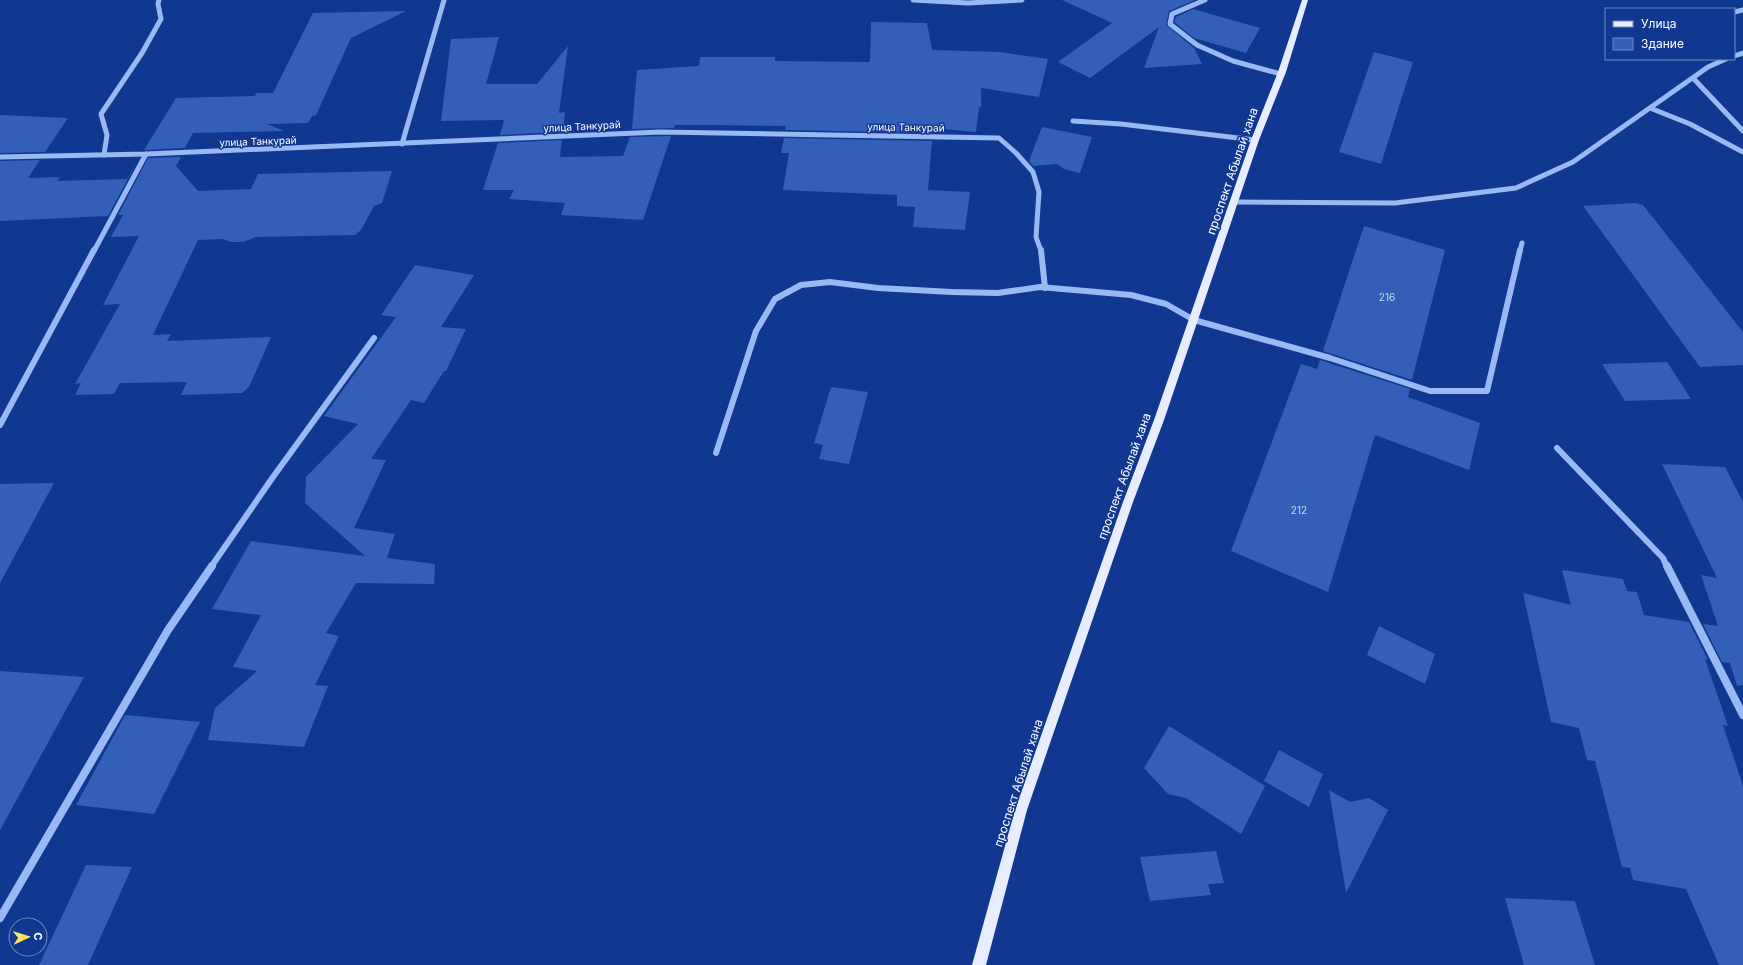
<svg xmlns="http://www.w3.org/2000/svg" width="1743" height="965" viewBox="0 0 1743 965" font-family="Inter,sans-serif">
<rect width="100%" height="100%" fill="#103891"/>
<g fill="#345fb9">
<path d="M1062,0H1195L1169,11L1166,25L1194,48L1202,64L1144,68L1159,27L1090,78L1058,62L1112,23Z"/>
<path d="M1193,9L1260,28L1246,53L1194,38L1174,22L1176,17Z"/>
<path d="M406,11L351,38L316,115L312,116L308,123L267,124L284,131L193,133L185,148L144,150L176,98L255,96L256,93H273L313,13Z"/>
<path d="M871,22L927,23L932,50L999,52L1048,59L1039,97L981,88V107H979L976,132L933,128V133L785,130L786,126L714,125H675L674,128L632,129L637,70L699,66L700,57H775V61L870,62Z"/>
<path d="M499,37L486,84H537L568,46L559,113L565,112L563,132L500,135L504,120L441,121L451,39Z"/>
<path d="M1374,52L1413,62L1381,164L1339,152Z"/>
<path d="M0,115L68,118L45,152L0,153Z"/>
<path d="M1042,127L1092,137L1080,173L1064,169L1057,164L1033,166L1029,161Z"/>
<path d="M671,136L643,220L561,215L565,203L509,199L514,190H483L498,143L562,140L560,157L623,156L630,137Z"/>
<path d="M784,138L932,141L928,190L970,192L965,230L913,227L915,207L897,206V195L783,190L789,153H781Z"/>
<path d="M181,157L176,166L198,191L251,189L258,174L392,171L382,203L374,206L361,230L355,235L256,237L243,242H231L223,239L198,240L153,335L171,334L167,341L271,337L249,387L242,393L181,395L187,382L120,383L114,394L75,395L81,383L75,384L120,304L103,305L139,236L111,237L123,215H118L148,158Z"/>
<path d="M40,160L28,178L60,177L57,181L127,179L137,162L108,216L0,221V161Z"/>
<path d="M1635,203L1643,205L1743,332V365L1700,367L1583,206Z"/>
<path d="M1364,226L1445,250L1412,380L1323,351Z"/>
<path d="M415,265L474,275L441,327L466,329L446,371H444L424,403L411,400L371,459L386,460L354,528L395,534L387,558L435,564L434,584L356,583L326,633L339,636L315,685L328,686L304,747L208,740L215,708L257,671L233,667L261,615L212,609L251,541L365,556L305,503L306,477L358,424L324,416L396,317L381,315Z"/>
<path d="M1320,360L1410,389L1408,397L1480,423L1469,470L1375,435L1328,592L1231,551L1301,364L1317,369Z"/>
<path d="M1667,362L1691,399L1625,401L1602,364Z"/>
<path d="M831,387L868,392L849,464L819,459L823,445L814,443Z"/>
<path d="M1662,464L1725,467L1743,502V685L1737,686L1730,663L1722,662L1703,624L1718,626L1701,575L1717,578Z"/>
<path d="M54,483L0,583V484Z"/>
<path d="M1562,570L1623,579L1627,591L1637,592L1644,615L1689,622L1708,660L1705,659L1728,726L1723,725L1743,786V965H1719L1686,889L1633,880L1630,868L1622,867L1595,761L1587,760L1579,728L1551,722L1523,593L1571,605Z"/>
<path d="M1379,626L1435,654L1425,684L1367,655Z"/>
<path d="M0,671L84,677L0,830Z"/>
<path d="M125,715L200,722L154,814L76,805Z"/>
<path d="M1169,726L1265,786L1241,834L1186,798L1168,794L1144,768Z"/>
<path d="M1279,750L1323,774L1309,807L1264,781Z"/>
<path d="M1329,790L1350,802L1369,798L1388,810L1346,893Z"/>
<path d="M1216,851L1224,883L1208,884L1211,895L1150,901L1140,857Z"/>
<path d="M86,865L132,867L88,965H39Z"/>
<path d="M1505,898L1575,901L1595,965H1524Z"/>
</g>
<g fill="none" stroke-linecap="round" stroke-linejoin="round">
<g stroke="#9ab8f3" stroke-width="5">
<path d="M913,0L968,3L1022,0"/>
<path d="M1205,0L1172,14L1170,24L1197,45L1233,61L1281,74"/>
<path d="M1734,12L1743,10"/>
<path d="M1734,56L1743,53"/>
<path d="M1693,78L1743,131"/>
<path d="M1650,108L1690,124L1743,152"/>
<path d="M1073,121L1121,124L1255,140"/>
<path d="M402,144L444,0"/>
<path d="M104,155L107,135L101,114L142,53L161,19L158,4L159,0"/>
<path d="M0,157L146,154L660,132L999,138L1016,153L1033,172L1039,192L1036,237L1041,251"/>
<path d="M1235,202L1395,203L1516,188L1573,162L1708,67L1726,59"/>
<path d="M94,251L146,154"/>
<path d="M1520,251L1522,243"/>
</g>
<g stroke="#9ab8f3" stroke-width="6">
<path d="M1041,250L1045,288"/>
<path d="M0,425L94,250"/>
<path d="M1557,448L1663,558L1667,567"/>
<path d="M716,453L756,331L775,299L801,285L830,282L878,288L952,292L998,293L1040,287L1131,295L1166,304L1194,320L1330,358L1430,391H1487L1520,250"/>
<path d="M211,567L273,477L374,338"/>
</g>
<g stroke="#9ab8f3" stroke-width="8">
<path d="M1667,566L1743,715"/>
<path d="M0,918L168,630L212,566"/>
</g>
<path fill="#e7edff" fill-rule="evenodd" d="M1302,0H1308L1286,72L1259,140L1164,420L1133,502L1027,810L986,965H972L1015,810L1123,502L1154,420L1251,140L1278,72Z"/>
</g>
<g text-anchor="middle" dominant-baseline="central" stroke-width="3" stroke-linejoin="round" paint-order="stroke">
<g font-size="10" fill="#fff" stroke="#103891">
<text transform="translate(582 126) rotate(-3)">улица Танкурай</text>
<text transform="translate(906 127) rotate(1)">улица Танкурай</text>
<text transform="translate(258 141) rotate(-2)">улица Танкурай</text>
</g>
<g font-size="10" fill="#ccd7ee">
<text x="1387" y="297">216</text>
<text x="1299" y="510">212</text>
</g>
<g font-size="12" fill="#fff" stroke="#103891">
<text transform="translate(1232 171) rotate(-71)">проспект Абылай хана</text>
<text transform="translate(1124 476) rotate(-70)">проспект Абылай хана</text>
<text transform="translate(1018 783) rotate(-72)">проспект Абылай хана</text>
</g>
</g>
<rect x="1605" y="8" width="130" height="52" fill="#103891" stroke="#7088bd"/>
<rect x="1613" y="21" width="20" height="6" fill="#e7edff" stroke="#7088bd"/>
<text x="1641" y="28" font-size="12" fill="#ffffff">Улица</text>
<rect x="1613" y="38" width="20" height="12" fill="#345fb9" stroke="#7088bd"/>
<text x="1641" y="48" font-size="12" fill="#ffffff">Здание</text>
<g transform="translate(28 937) rotate(86)"><circle r="19" fill="#103891" stroke="#7088bd"/>
<path d="M0-3L7 15L0 10L-7 15Z" fill="#ffe45d"/>
<text y="-6" font-size="11" font-weight="bold" text-anchor="middle" fill="#ffffff">С</text>
</g>
</svg>
